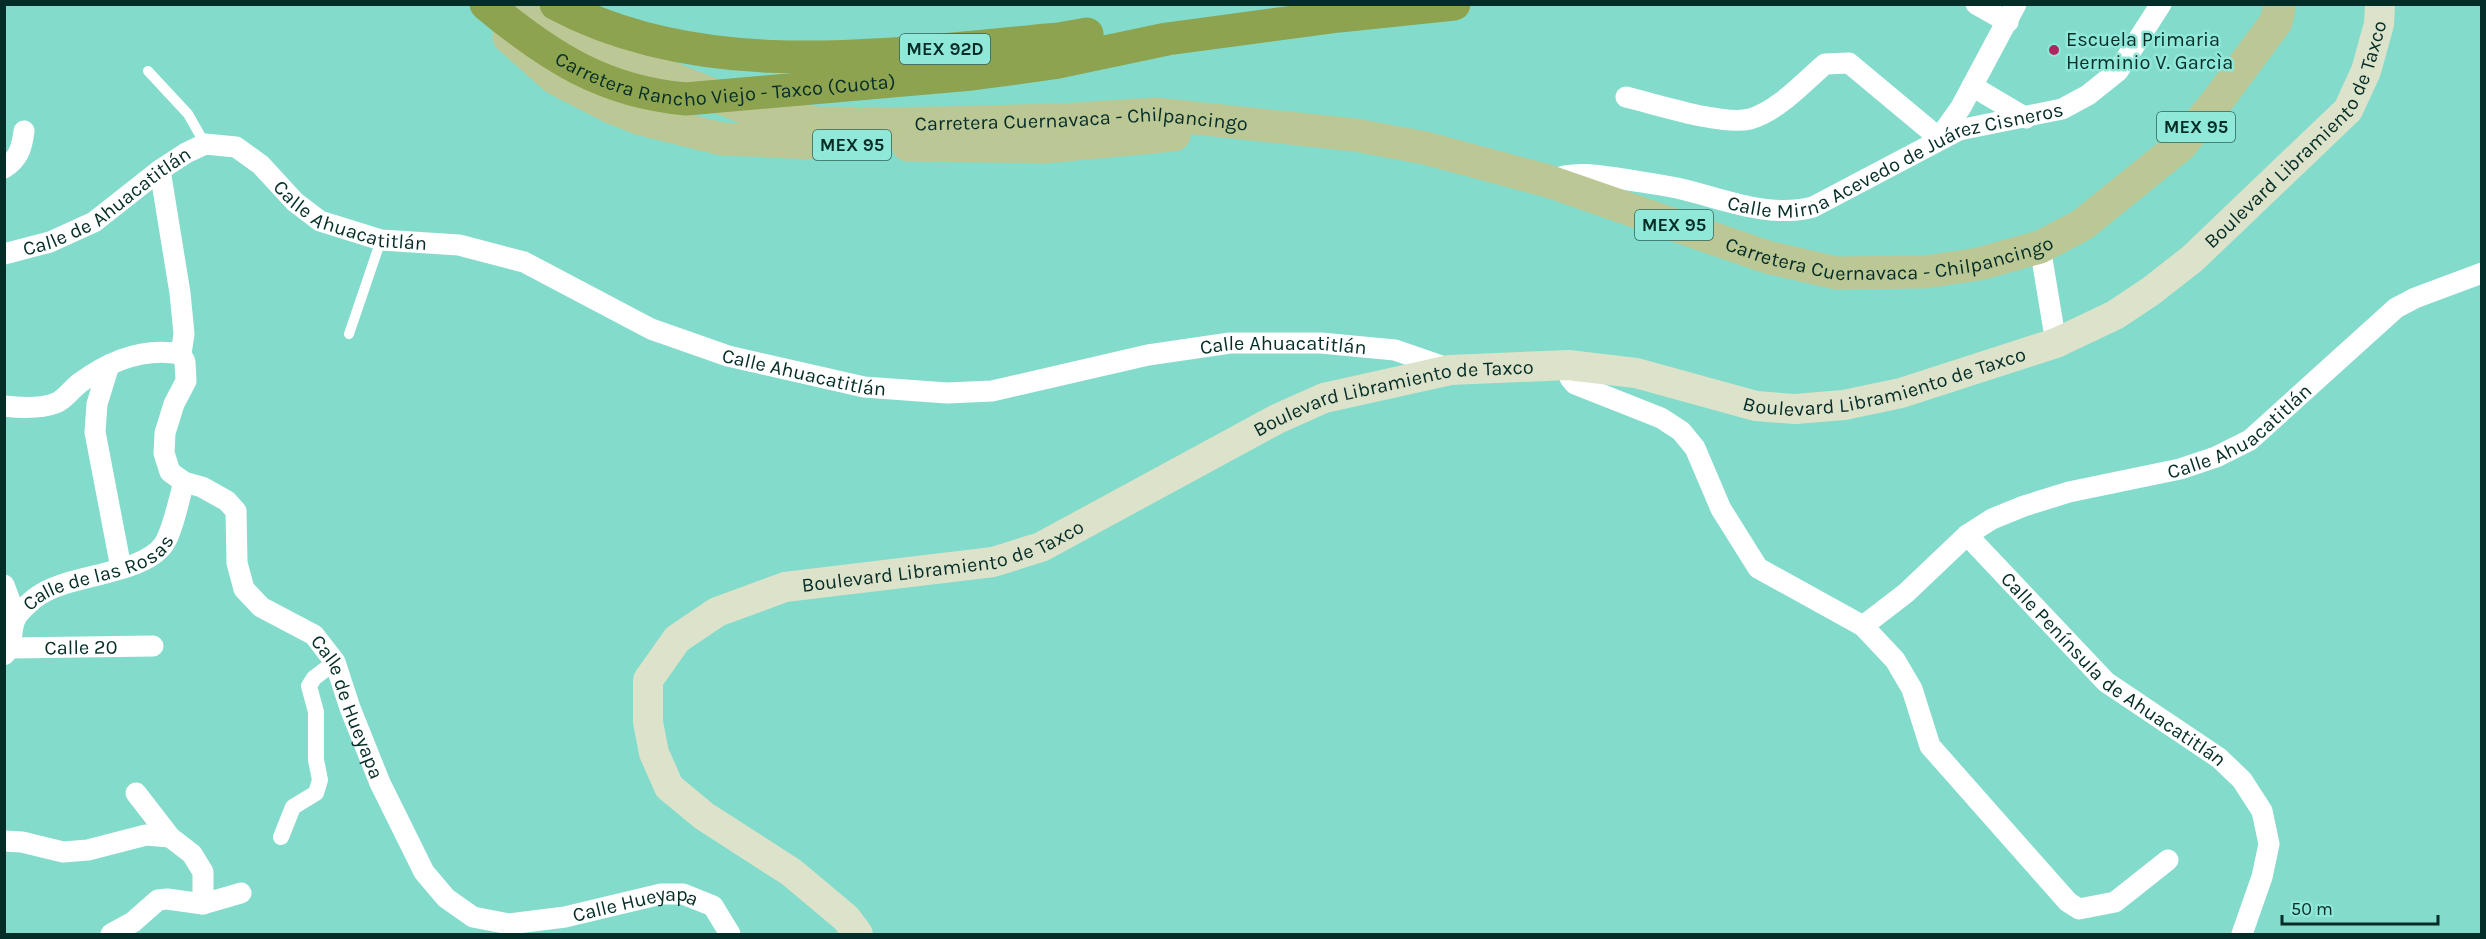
<svg xmlns="http://www.w3.org/2000/svg" width="2486" height="939" viewBox="0 0 2486 939" font-family="Karla,sans-serif">
<rect width="100%" height="100%" fill="#83dbcb"/>
<g fill="none" stroke-linecap="round" stroke-linejoin="round">
<g stroke="#fff" stroke-width="10">
<path d="M148,71L188,114L205,144"/>
<path d="M349,334L381,240"/>
</g>
<path stroke="#fff" stroke-width="16" d="M281,837L293,807L316,793L320,780L316,760V712L309,686L314,678L335,662"/>
<g stroke="#fff" stroke-width="21">
<path d="M1976,4L2008,22"/>
<path d="M1972,86L2026,118"/>
<path d="M1626,97C1656,104 1722,126 1750,119C1778,111 1804,82 1825,64L1849,63L1939,138"/>
<path d="M1939,138L1961,107L2016,4"/>
<path d="M4,168C19,159 22,147 24,131"/>
<path id="s1" d="M160,170L180,293L184,334L181,354L185,362L186,381L174,404L165,433L164,453L170,472L184,482L202,487L227,501L236,511L237,563L244,589L261,607L314,635L335,662L350,708L380,783L424,872L446,898L473,917L509,924L565,917L661,894H683L713,906L730,934"/>
<path id="s2" d="M1550,180C1575,171 1596,175 1623,179C1641,182 1659,184 1677,188C1722,198 1767,219 1813,207L1959,130L2062,109L2088,95L2118,71L2161,4"/>
<path d="M2040,247L2056,343"/>
<path id="s3" d="M4,254L50,242L94,222L160,170L186,153L205,144L236,147L261,165L295,202L320,221L381,240L459,245L524,262L651,329L728,356L864,387L947,393L992,391L1148,355L1230,343H1321L1395,350L1450,369"/>
<path d="M109,365L97,404L95,432L121,568"/>
<path d="M1568,365L1570,378L1575,384L1661,418L1681,431L1695,448L1721,509L1758,568L1863,626L1895,660L1912,689L1930,746L2068,902L2079,909L2115,902L2168,860"/>
<path d="M4,406C20,408 40,409 56,403C66,399 72,388 81,382C111,360 144,347 181,354"/>
<path id="s4" d="M1967,535L2106,682L2219,758L2242,780L2262,811L2269,844L2262,877L2242,934"/>
<path d="M4,585L16,617"/>
<path id="s5" d="M1863,626L1906,593L1967,535L1992,519L2024,506L2069,492L2180,469L2216,457L2250,440L2396,308L2415,298L2482,273"/>
<path id="s6" d="M11,648L153,646"/>
<path id="s7" d="M4,655C15,643 9,628 17,616C22,609 34,598 41,594C72,574 144,574 164,544C173,530 179,499 184,482"/>
<path d="M136,793L170,837L192,854L203,872V904"/>
<path d="M4,841L22,842L63,852L88,850L146,835L170,837"/>
<path d="M111,934L133,922L158,900L167,899L203,904L241,893"/>
</g>
<path stroke="#dde3ca" stroke-width="30" id="s8" d="M858,934L846,918L791,872L704,816L669,787L654,753L648,722V680L677,639L717,612L785,587L993,562L1041,547L1277,419L1324,398L1450,370L1568,365L1636,373L1756,406L1795,409L1844,405L1901,393L2056,343L2115,315L2151,291L2192,259L2348,110L2366,71L2379,24L2380,4"/>
<g stroke="#bbc895" stroke-width="33">
<path id="s9" d="M522,4L596,48L756,112L817,123L898,124L1061,120L1156,114L1355,135L1425,148L1548,181L1767,257L1836,273L1925,272L1979,264L2040,247L2082,225L2180,146L2215,104L2276,22L2280,4"/>
<path d="M509,37L555,78L613,108L641,119L722,139L835,144"/>
<path d="M908,145L1044,147L1174,135"/>
</g>
<g stroke="#8da34f" stroke-width="33">
<path id="s10" d="M486,4C548,56 604,92 686,99L972,74L1053,63L1167,39L1339,16L1454,4"/>
<path d="M556,4C708,85 895,53 1059,39L1087,34"/>
</g>
</g>
<circle fill="#b1255f" stroke="#90e8d8" stroke-width="2" cx="2054" cy="50" r="6"/>
<g text-anchor="middle" dominant-baseline="central" stroke-width="5" stroke-linejoin="round" paint-order="stroke">
<g fill="#90e8d8" stroke="#2f655c" stroke-width="1.5">
<rect x="900" y="34" width="90" height="30" rx="4.5"/>
<rect x="2157" y="112" width="78" height="30" rx="4.5"/>
<rect x="813" y="130" width="78" height="30" rx="4.5"/>
<rect x="1635" y="210" width="78" height="30" rx="4.5"/>
</g>
<g font-size="18" font-weight="bold" fill="#052d27">
<text x="945" y="49">MEX 92D</text>
<text x="2196" y="127">MEX 95</text>
<text x="852" y="145">MEX 95</text>
<text x="1674" y="225">MEX 95</text>
</g>
<g font-size="20" fill="#052d27" stroke="#90e8d8" text-anchor="start">
<text x="2066" y="39">Escuela Primaria<tspan x="2066" dy="23">Herminio V. Garcìa</tspan></text>
</g>
<g font-size="20" fill="#052d27" stroke="#90e8d8">
<text stroke="none"><textPath href="#s10" startOffset="262">Carretera Rancho Viejo - Taxco (Cuota)</textPath></text>
<text stroke="none"><textPath href="#s9" startOffset="585">Carretera Cuernavaca - Chilpancingo</textPath></text>
<text stroke="none"><textPath href="#s8" startOffset="2178">Boulevard Libramiento de Taxco</textPath></text>
<text stroke="none"><textPath href="#s2" startOffset="360">Calle Mirna Acevedo de Juárez Cisneros</textPath></text>
<text stroke="none"><textPath href="#s3" startOffset="117">Calle de Ahuacatitlán</textPath></text>
<text stroke="none"><textPath href="#s3" startOffset="402">Calle Ahuacatitlán</textPath></text>
<text stroke="none"><textPath href="#s9" startOffset="1414">Carretera Cuernavaca - Chilpancingo</textPath></text>
<text stroke="none"><textPath href="#s3" startOffset="1374">Calle Ahuacatitlán</textPath></text>
<text stroke="none"><textPath href="#s3" startOffset="888">Calle Ahuacatitlán</textPath></text>
<text stroke="none"><textPath href="#s8" startOffset="1674">Boulevard Libramiento de Taxco</textPath></text>
<text stroke="none"><textPath href="#s8" startOffset="1170">Boulevard Libramiento de Taxco</textPath></text>
<text stroke="none"><textPath href="#s5" startOffset="434">Calle Ahuacatitlán</textPath></text>
<text stroke="none"><textPath href="#s8" startOffset="684">Boulevard Libramiento de Taxco</textPath></text>
<text stroke="none"><textPath href="#s7" startOffset="136">Calle de las Rosas</textPath></text>
<text stroke="none"><textPath href="#s6" startOffset="70">Calle 20</textPath></text>
<text stroke="none"><textPath href="#s4" startOffset="200">Calle Península de Ahuacatitlán</textPath></text>
<text stroke="none"><textPath href="#s1" startOffset="632">Calle de Hueyapa</textPath></text>
<text stroke="none"><textPath href="#s1" startOffset="1047">Calle Hueyapa</textPath></text>
</g>
</g>
<rect width="2486" height="939" fill="none" stroke="#052d27" stroke-width="12"/>
<path d="M2282 915v9h156v-9" fill="none" stroke="#052d27" stroke-width="3"/>
<text x="2291" y="915" font-size="18" fill="#052d27" stroke="#90e8d8" stroke-width="4.5" paint-order="stroke">50 m</text>
</svg>
